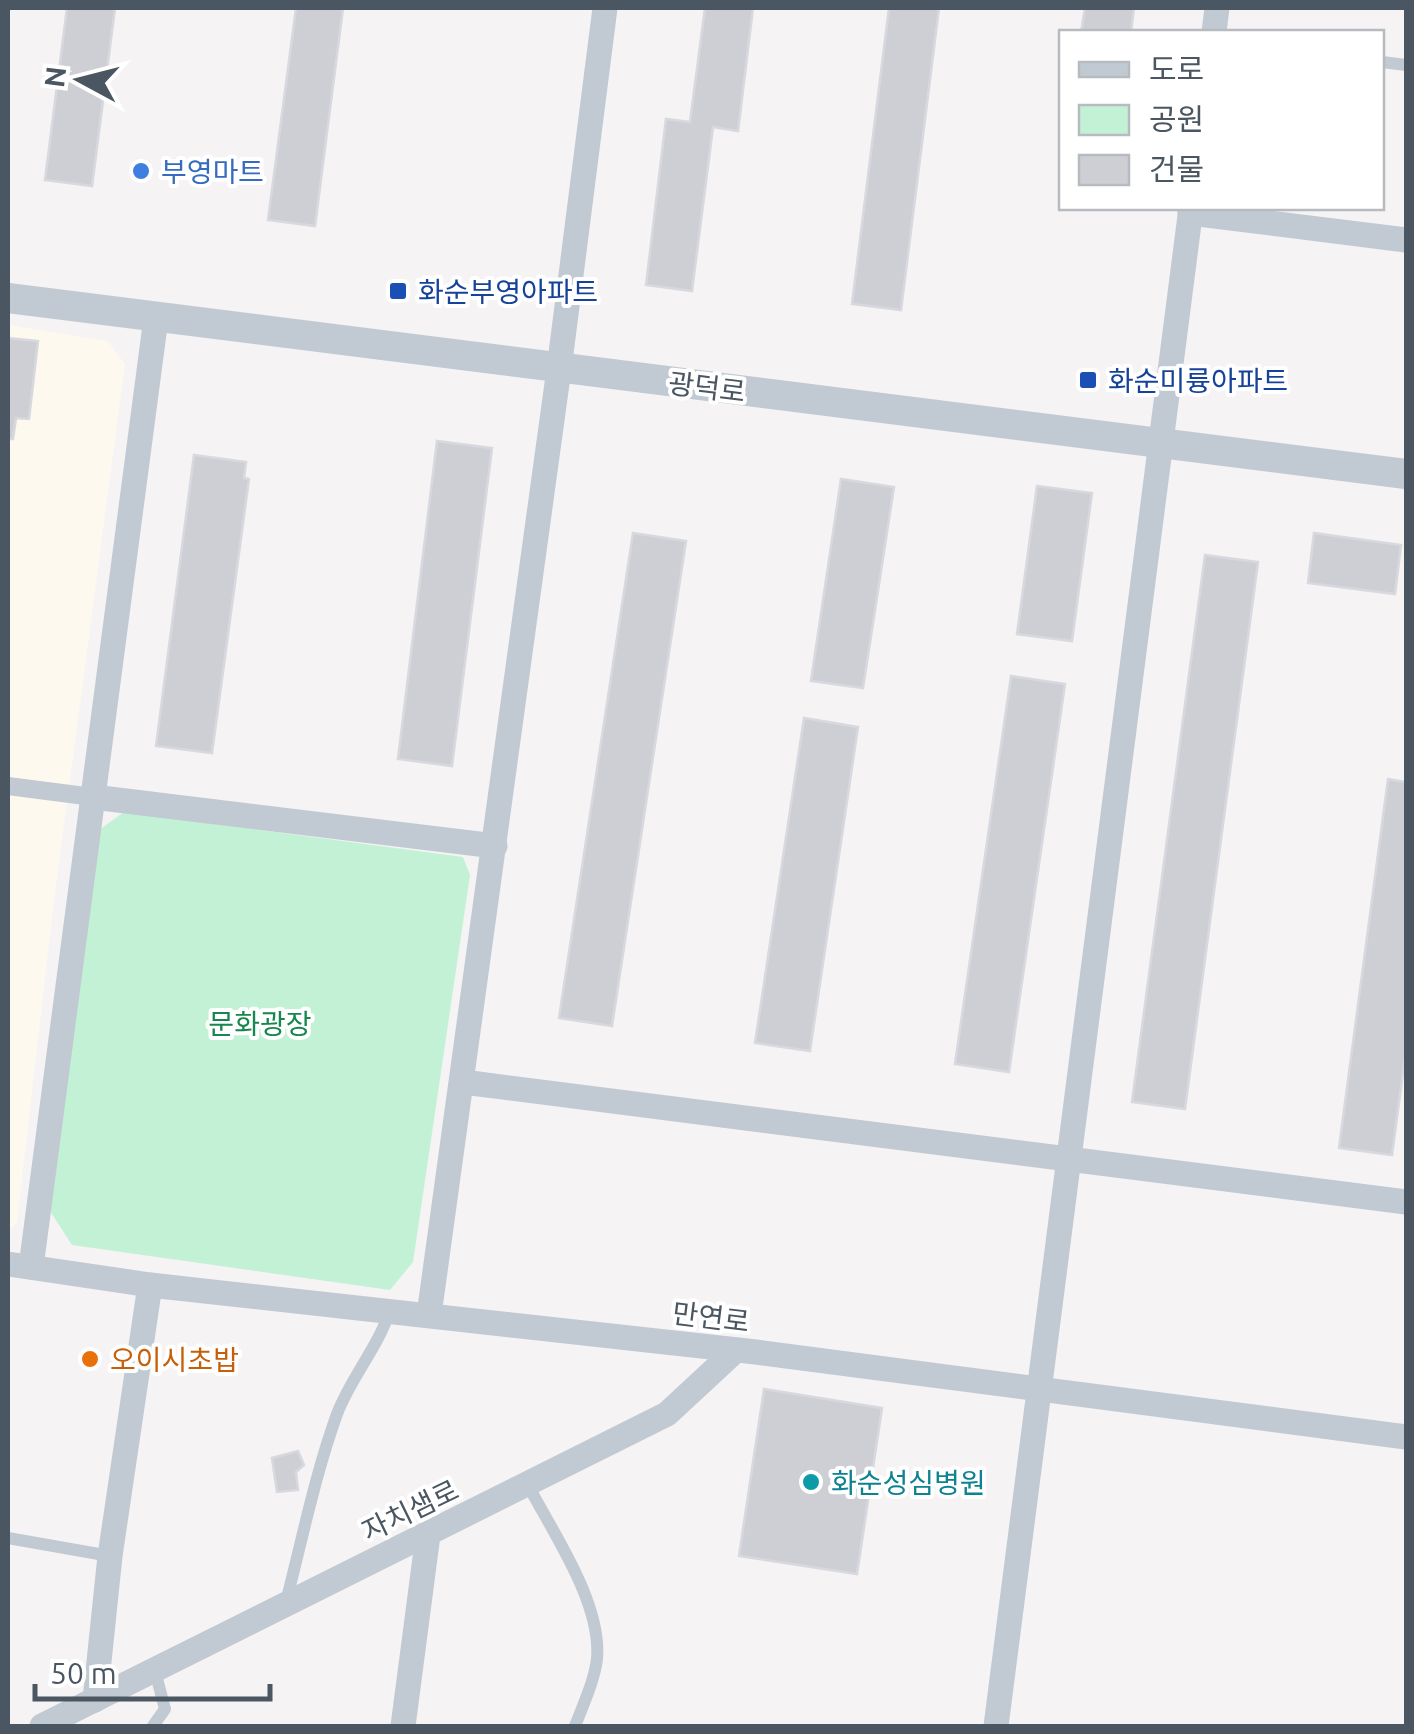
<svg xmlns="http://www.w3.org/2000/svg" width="1414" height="1734" viewBox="0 0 1414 1734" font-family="Ubuntu,'Noto Sans KR',sans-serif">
<rect width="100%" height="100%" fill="#f5f3f3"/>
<path fill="#fdf9ef" d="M8,325L108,341L125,364L54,901L17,1223L8,1231Z"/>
<path fill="#c3f1d5" d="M124,812L463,857L470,875L413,1262L390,1290L72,1245L46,1205L99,830Z"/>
<g fill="#cdcfd5" stroke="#d7d9de" stroke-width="2.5">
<path d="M67,8H115L92,186L45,180Z"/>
<path d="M296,8H343L315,226L268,220Z"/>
<path d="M705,8H753L738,131L713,127L692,291L646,285L666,119L690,122Z"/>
<path d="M889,8H939L901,310L852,304Z"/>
<path d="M1085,8H1134L1131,32H1081Z"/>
<path d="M8,338L38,341L29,419L16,418L13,439H8Z"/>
<path d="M437,441L492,448L452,766L398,759Z"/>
<path d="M194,455L246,462L244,478L249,479L212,753L156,746Z"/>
<path d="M841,479L894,487L863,688L811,681Z"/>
<path d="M1037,486L1092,493L1072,641L1017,634Z"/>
<path d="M633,533L686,541L612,1026L559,1018Z"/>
<path d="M1314,533L1401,545L1395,594L1308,583Z"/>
<path d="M1205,555L1258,562L1185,1109L1132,1102Z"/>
<path d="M1011,676L1065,684L1009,1072L955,1064Z"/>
<path d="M804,718L858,727L810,1051L755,1043Z"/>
<path d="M1388,779L1406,782V1050L1392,1155L1339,1148Z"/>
<path d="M764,1389L882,1408L857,1574L739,1556Z"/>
<path d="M298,1451L304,1465L296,1472L298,1490L277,1492L272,1458Z"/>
</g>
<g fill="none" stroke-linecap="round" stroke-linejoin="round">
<g stroke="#c1cad2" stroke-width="12">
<path d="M1382,62L1406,65"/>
<path d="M528,1485C553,1533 602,1603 597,1659C594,1682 583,1705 575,1726"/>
<path d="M8,1538L110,1556"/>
<path d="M286,1602C302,1540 315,1475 337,1414C351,1377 378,1348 390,1310"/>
<path d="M153,1726L165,1709L155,1671"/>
</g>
<path stroke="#c1cad2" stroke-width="18" d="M8,786L93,797"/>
<g stroke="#c1cad2" stroke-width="25">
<path d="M1214,32L1217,8"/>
<path d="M1190,213L1406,240"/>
<path d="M93,797L495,846"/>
<path d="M463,1082L1406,1202"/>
<path d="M8,1264L150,1285L756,1352L1406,1437"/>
<path d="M31,1267L156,318"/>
<path d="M429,1315L559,369L605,8"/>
<path d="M95,1700L110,1556L150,1285"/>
<path d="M42,1726L667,1414L736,1350"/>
<path d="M403,1726L428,1535"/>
<path d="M996,1726L1191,208"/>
</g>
<path stroke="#c1cad2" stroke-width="30" d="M8,298L1406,474"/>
</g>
<circle fill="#3f7fe0" stroke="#fff" stroke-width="4" cx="141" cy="171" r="10"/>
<g fill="#1a4fb4" stroke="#fff" stroke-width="4">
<rect x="388" y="281" width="20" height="20" rx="5"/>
<rect x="1078" y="370" width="20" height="20" rx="5"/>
</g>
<circle fill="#e8710a" stroke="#fff" stroke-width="4" cx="90" cy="1359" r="10"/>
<circle fill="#0f9aa8" stroke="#fff" stroke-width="4" cx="811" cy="1482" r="10"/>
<g text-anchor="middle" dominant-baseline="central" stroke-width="8" stroke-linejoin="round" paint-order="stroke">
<g font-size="28" fill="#366cbe" stroke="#fff" text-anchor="start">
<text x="161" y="171">부영마트</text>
</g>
<g font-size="28" fill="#164399" stroke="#fff" text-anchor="start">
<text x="418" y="291">화순부영아파트</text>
<text x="1108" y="380">화순미륭아파트</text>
</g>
<g font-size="28" fill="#4a5661" stroke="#fff">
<text transform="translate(707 387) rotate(7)">광덕로</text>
<text transform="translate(711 1317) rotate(7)">만연로</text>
<text transform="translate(410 1510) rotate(-26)">자치샘로</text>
</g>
<g font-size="28" fill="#17864f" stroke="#fff">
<text x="260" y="1023">문화광장</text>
</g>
<g font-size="28" fill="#c56008" stroke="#fff" text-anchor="start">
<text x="110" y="1359">오이시초밥</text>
</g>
<g font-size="28" fill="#0d838f" stroke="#fff" text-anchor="start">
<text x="831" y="1482">화순성심병원</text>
</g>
</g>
<rect width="1414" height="1734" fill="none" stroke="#4a5661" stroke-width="20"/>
<rect x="1059" y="30" width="325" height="180" fill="#ffffff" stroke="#b7bbc0" stroke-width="2.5"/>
<rect x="1079" y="62" width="50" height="15" fill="#c1cad2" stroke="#b7bbc0" stroke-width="2.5"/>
<text x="1149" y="80" font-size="30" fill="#4a5661">도로</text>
<rect x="1079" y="105" width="50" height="30" fill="#c3f1d5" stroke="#b7bbc0" stroke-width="2.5"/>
<text x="1149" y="130" font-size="30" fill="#4a5661">공원</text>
<rect x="1079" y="155" width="50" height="30" fill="#cdcfd5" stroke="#b7bbc0" stroke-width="2.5"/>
<text x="1149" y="180" font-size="30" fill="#4a5661">건물</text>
<g transform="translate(80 80) rotate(277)" stroke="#ffffff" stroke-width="8" paint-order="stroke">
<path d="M0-8L18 38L0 25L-18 38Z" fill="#4a5661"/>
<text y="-15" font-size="28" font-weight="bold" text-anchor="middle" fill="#4a5661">N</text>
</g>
<path d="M35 1684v15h235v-15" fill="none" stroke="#4a5661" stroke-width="5"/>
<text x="50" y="1684" font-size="30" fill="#4a5661" stroke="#ffffff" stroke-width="8" paint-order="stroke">50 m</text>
</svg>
